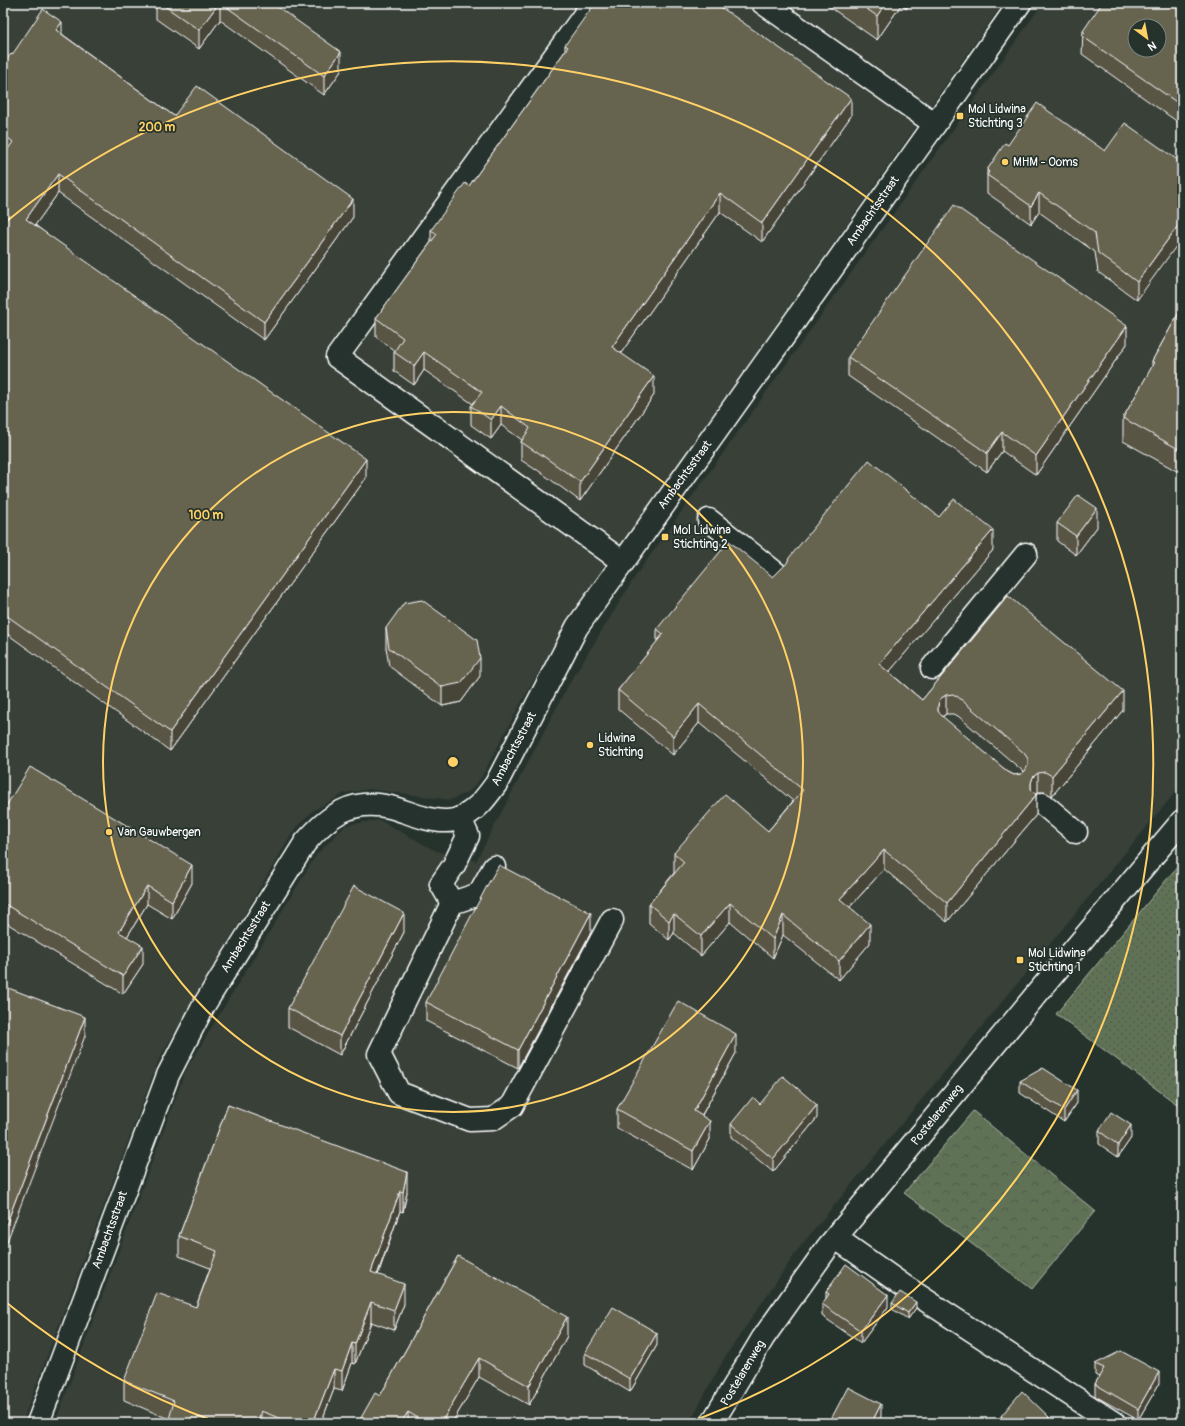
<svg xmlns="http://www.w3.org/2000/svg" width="1185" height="1426" viewBox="0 0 1185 1426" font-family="Pangolin,sans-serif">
<defs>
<pattern id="grass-dots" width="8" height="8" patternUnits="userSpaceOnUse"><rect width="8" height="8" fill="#5f7255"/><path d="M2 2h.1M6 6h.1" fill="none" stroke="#53594f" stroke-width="1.8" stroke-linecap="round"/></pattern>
<pattern id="forest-crowns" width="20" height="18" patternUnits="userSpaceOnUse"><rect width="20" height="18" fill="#5f7255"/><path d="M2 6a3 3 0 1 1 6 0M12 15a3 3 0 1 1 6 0" fill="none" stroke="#53594f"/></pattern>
</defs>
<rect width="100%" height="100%" fill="#26332d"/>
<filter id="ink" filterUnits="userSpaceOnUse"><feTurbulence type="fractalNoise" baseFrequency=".025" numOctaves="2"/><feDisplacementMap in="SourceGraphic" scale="8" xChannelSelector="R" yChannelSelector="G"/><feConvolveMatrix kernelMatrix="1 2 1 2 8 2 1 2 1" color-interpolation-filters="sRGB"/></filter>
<g filter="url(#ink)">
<g fill="#394138" fill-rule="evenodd">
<path d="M3,3H1003L568,620L522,701L481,778L470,791L451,800L370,789L345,793L314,810L296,827L159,1059L22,1423H3Z"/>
<path d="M1043,3H1182V784L799,1248L725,1357L689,1423H55L186,1070L316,855L346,825L379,820L436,851L476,861L569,684L635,577ZM1135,26H1159V50H1135Z"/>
</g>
<path fill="url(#grass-dots)" stroke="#afb8aa" d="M1182,861V1108L1056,1014Z"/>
<path fill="url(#forest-crowns)" stroke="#afb8aa" d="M973,1111L1095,1211L1032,1289L904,1193Z"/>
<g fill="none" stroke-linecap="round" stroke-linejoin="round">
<defs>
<g id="minor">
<path d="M593,3L337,357L623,562"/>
<path d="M763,3L935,124"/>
<path d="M709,520L777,574"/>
<path d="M932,668L1026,554"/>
<path d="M1043,804L1076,832"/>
<path d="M494,867L479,894L452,903L379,1054L399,1093L470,1120L493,1119L512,1106L612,920"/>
<path d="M452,903L441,884L454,865L468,836L460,818"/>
<path d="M836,1238L904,1286L1114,1423"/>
<path d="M38,1423L168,1075L204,1005L305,843C329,815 352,798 390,807C402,810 413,815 425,818C436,821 450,823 461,818C478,809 485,799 496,784L577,627L935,124L1020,3"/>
<path d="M712,1423L763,1338L827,1248L1035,996L1182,821"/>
</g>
</defs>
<use href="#minor" stroke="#fff" stroke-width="25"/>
<use href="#minor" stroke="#26332d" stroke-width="22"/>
</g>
<g fill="#585545" stroke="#fff" fill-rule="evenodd">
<path d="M156,3H272L341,71L324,95L220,20L199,49L156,19Z"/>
<path d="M824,3H910L906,9L901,5L877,40Z"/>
<path d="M1182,3V125L1082,54L1083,31Z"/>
<path d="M62,34L174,116L353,217L264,340L58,193L35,225L366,478L170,751L3,631V156L4,154L3,153V64L12,55Z"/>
<path d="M565,45L851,116L762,242L720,212L621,353L654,395L580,501L536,469V470L521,460V442L522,440L501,425L491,439L471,425V406L473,404L424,370L414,385L394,371V352L395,351L376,337V318L431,242V230L469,186L565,51Z"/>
<path d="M1008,145L1105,151L1182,163L1137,300L1098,272L1095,252L1039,212L1031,224L987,193V170Z"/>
<path d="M1182,307V474L1123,441V418L1152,367V361Z"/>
<path d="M1127,344L1036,475L1002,451L987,472L848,376V357Z"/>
<path d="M939,517L993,550L889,672L922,700L1008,596L1123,710L1052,796L1045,792H1038L1036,794V815L947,922L884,869L850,907L870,943L839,980L783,935L773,958L730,922L701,956L674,933L669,940L649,923V904L674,873V853L768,831L793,801L699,723L673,755L618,709V690L657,642V629L773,577ZM946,714H953L958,716L1024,772L1021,774L1014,775L1008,772L942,717Z"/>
<path d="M1057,523L1097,527L1076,555L1057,541Z"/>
<path d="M386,628L480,676L461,702L442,706L389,666L386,647Z"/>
<path d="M3,811L192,883L172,919L147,904L127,937L143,964L123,994L3,921Z"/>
<path d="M404,932L340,1055L288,1027V1008Z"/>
<path d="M591,932L518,1068L426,1021V1002Z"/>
<path d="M736,1053L702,1115L710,1139L693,1170L617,1128V1109Z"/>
<path d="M1020,1081L1077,1103L1064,1122L1020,1093Z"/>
<path d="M760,1104L817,1118L773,1172L731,1137V1124Z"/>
<path d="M228,1105L407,1192L403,1212L400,1211L378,1275L404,1304L394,1330L371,1322L355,1364L352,1363L342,1391L334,1389L321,1423H168L169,1419L124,1400V1381L196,1307L210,1268L179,1256V1236Z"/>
<path d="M1099,1131L1131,1138L1118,1157L1099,1144Z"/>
<path d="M458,1256L567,1336L529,1405L479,1377L452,1423H358L380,1396Z"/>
<path d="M826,1292L888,1307L861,1343L822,1316V1304L826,1299Z"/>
<path d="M892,1303L916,1308L908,1319L892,1309Z"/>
<path d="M657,1345L630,1392L585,1365V1353Z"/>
<path d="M1095,1364L1159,1384L1138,1420L1095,1396V1384L1099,1377L1095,1375Z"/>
<path d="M1001,1416L1049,1423H1001Z"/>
</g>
<g fill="#474538" stroke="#fff">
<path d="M219,3H220V20L199,49V30Z"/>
<path d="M886,3H901V5L877,40V16Z"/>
<path d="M906,3H910L906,9Z"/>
<path d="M62,22V41L56,30Z"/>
<path d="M341,52V71L324,95V76Z"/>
<path d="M851,98V116L762,242V223Z"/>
<path d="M58,174V193L26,238V219Z"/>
<path d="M720,193V212L612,366V347Z"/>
<path d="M1039,193V212L1031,224V206Z"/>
<path d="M353,199V217L264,340V322Z"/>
<path d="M1182,220V238L1137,300V282Z"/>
<path d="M1127,326V344L1036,475V456Z"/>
<path d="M424,352V370L414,385V366Z"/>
<path d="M654,376V395L580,501V482Z"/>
<path d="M501,406V425L491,439V420Z"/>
<path d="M1002,432V451L987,472V453Z"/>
<path d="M366,459V478L170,751V732Z"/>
<path d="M1097,508V527L1076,555V536Z"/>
<path d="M993,530V550L879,684V664Z"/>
<path d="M480,658V676L461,702L442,706V687Z"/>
<path d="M1123,691V710L1052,796V776Z"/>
<path d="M946,695V714L940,718L938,724V705L940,699Z"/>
<path d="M699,704V723L673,755V736Z"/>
<path d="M1038,773V792L1033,796L1031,802V783L1033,777Z"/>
<path d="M1036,795V815L947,922V903Z"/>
<path d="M884,850V869L840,918V899Z"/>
<path d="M192,865V883L172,919V901Z"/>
<path d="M147,886V904L119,950V932Z"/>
<path d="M730,903V922L701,956V936Z"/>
<path d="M404,913V932L340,1055V1036Z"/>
<path d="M591,913V932L518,1068V1050Z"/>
<path d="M674,914V933L669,940V921Z"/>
<path d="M783,915V935L773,958V939Z"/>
<path d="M870,924V943L839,980V961Z"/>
<path d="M143,946V964L123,994V976Z"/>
<path d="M85,1017V1036L3,1252V1233Z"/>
<path d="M736,1034V1053L694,1129V1111Z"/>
<path d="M1077,1090V1103L1064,1122V1110Z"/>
<path d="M817,1105V1118L773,1172V1159Z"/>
<path d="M710,1121V1139L693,1170V1151Z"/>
<path d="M1131,1125V1138L1118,1157V1145Z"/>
<path d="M407,1172V1192L403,1212V1192Z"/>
<path d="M400,1191V1211L371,1292V1272Z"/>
<path d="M404,1284V1304L394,1330V1310Z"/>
<path d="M888,1295V1307L861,1343V1331Z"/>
<path d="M371,1302V1322L355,1364V1344Z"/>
<path d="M916,1302V1308L908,1319V1313Z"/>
<path d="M567,1317V1336L529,1405V1386Z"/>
<path d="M657,1333V1345L630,1392V1379Z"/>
<path d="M352,1343V1363L342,1391V1371Z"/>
<path d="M479,1358V1377L452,1423H441Z"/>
<path d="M334,1369V1389L321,1423H313Z"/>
<path d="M1159,1372V1384L1138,1420V1409Z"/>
<path d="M881,1404V1417L877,1423H872V1422Z"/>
<path d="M261,1411V1423H257Z"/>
<path d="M408,1412V1423H401Z"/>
<path d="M1049,1417V1423H1043Z"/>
</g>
<g fill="#666350" stroke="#fff" fill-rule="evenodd">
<path d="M160,3H219L199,30Z"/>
<path d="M221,3H272L341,52L324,76Z"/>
<path d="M595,3H715L851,98L762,223L720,193L612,347L654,376L580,482L536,451V452L521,442L530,428L501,406L491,420L471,406L482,392L424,352L414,366L394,352L403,338L376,318L437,234L431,230L465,183L469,186L568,47L565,45Z"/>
<path d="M858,3H886L877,16Z"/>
<path d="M1102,3H1182V106L1082,36L1085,33L1083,31ZM1135,26H1159V50H1135Z"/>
<path d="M43,9L62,22L56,30L174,116L197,86L353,199L264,322L58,174L26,219L366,459L170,732L3,613V156L13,142L3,134V64L11,54L12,55Z"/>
<path d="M1037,103L1105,151L1125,123L1182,163V220L1137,282L1098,253L1095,233L1039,193L1031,206L987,175L989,172L987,170L1005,143L1008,145Z"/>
<path d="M954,205L1127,326L1036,456L1002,432L987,453L848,357Z"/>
<path d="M1182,307V451L1123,418L1154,363L1152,361Z"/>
<path d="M869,460L939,517L954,499L993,530L879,664L922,700L1008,596L1123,691L1052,776L1045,772L1038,773L1033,777L1031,783V789L1036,795L947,903L884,850L840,899L870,924L839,961L783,915L773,939L730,903L701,936L674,914L669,921L649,904L684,862L674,853L725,794L768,831L803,790L699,704L673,736L618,690L663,634L657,629L729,541L773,577L787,563L789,558ZM953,694L958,697L1024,753L1028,759V765L1025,771L1021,774L1014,775L1008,772L942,716L938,711V705L940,699L946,695Z"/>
<path d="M1078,495L1097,508L1076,536L1057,523Z"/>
<path d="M422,600L477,640L480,658L461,683L442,687L389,648L386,628L404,603Z"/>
<path d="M30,767L192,865L172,901L147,886L119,932L143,946L123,976L3,903V811Z"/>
<path d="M499,865L591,913L518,1050L426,1002L488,884Z"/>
<path d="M354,886L404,913L340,1036L288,1008Z"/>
<path d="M3,986L85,1017L3,1233Z"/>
<path d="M678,1001L736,1034L694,1111L710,1121L693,1151L617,1109Z"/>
<path d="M1043,1068L1077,1090L1064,1110L1020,1081Z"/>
<path d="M783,1076L817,1105L773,1159L731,1124L753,1097L760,1104Z"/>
<path d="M228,1105L407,1172L403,1192L400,1191L371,1272L404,1284L394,1310L371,1302L355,1344L352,1343L342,1371L334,1369L313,1423H292L261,1411L257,1423H168L174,1401L124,1381L157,1293L196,1307L217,1251L179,1236Z"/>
<path d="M1111,1112L1131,1125L1118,1145L1099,1131Z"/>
<path d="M458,1256L567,1317L529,1386L479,1358L441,1423H426L408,1412L401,1423H358L375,1393L380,1396Z"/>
<path d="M846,1264L888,1295L861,1331L822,1304L829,1294L826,1292Z"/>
<path d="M900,1292L916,1302L908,1313L892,1303Z"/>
<path d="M613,1307L657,1333L630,1379L585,1353Z"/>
<path d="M1121,1351L1159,1372L1138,1409L1095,1384L1104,1368L1095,1364Z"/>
<path d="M848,1387L881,1404L872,1422L875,1423H829Z"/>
<path d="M1022,1391L1049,1417L1043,1423H1010L1001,1416Z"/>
</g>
</g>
<g fill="none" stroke="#ffd166" stroke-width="2">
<circle cx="453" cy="762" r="350"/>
<path d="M219 1423A701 701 0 0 1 7 1303M7 221A701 701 0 1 1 687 1423"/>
</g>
<g fill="#ffd166" stroke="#26332d" stroke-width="1.5">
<rect x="956" y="112" width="8" height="8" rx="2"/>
<circle cx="1005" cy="162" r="4"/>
<rect x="661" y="533" width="8" height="8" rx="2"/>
<circle cx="590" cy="745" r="4"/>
<circle cx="109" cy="832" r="4"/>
<rect x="1016" y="956" width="8" height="8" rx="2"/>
</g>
<g text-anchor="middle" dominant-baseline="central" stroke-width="3.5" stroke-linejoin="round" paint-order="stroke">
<g font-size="12" fill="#fff" stroke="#26332d" text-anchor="start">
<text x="968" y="109">Mol Lidwina<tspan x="968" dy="14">Stichting 3</tspan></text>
<text x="1013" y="162">MHM - Ooms</text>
<text x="673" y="530">Mol Lidwina<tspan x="673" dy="14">Stichting 2</tspan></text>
<text x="598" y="738">Lidwina<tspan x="598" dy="14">Stichting</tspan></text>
<text x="117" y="832">Van Gauwbergen</text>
<text x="1028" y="953">Mol Lidwina<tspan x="1028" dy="14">Stichting 1</tspan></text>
</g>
<g font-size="12" fill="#fff" stroke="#26332d">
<text transform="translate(873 211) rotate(-55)">Ambachtsstraat</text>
<text transform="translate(685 475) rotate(-54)">Ambachtsstraat</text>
<text transform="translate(514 749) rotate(-62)">Ambachtsstraat</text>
<text transform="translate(246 937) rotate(-58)">Ambachtsstraat</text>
<text transform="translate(937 1115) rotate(-51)">Postelarenweg</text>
<text transform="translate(110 1230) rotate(-70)">Ambachtsstraat</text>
<text transform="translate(743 1373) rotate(-59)">Postelarenweg</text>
</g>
</g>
<circle cx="453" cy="762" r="6" fill="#ffd166" stroke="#26332d" stroke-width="2"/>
<g font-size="12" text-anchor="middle" font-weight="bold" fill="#ffd166" stroke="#26332d" stroke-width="3.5" stroke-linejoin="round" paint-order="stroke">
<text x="157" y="131">200 m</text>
<text x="206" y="519">100 m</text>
</g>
<rect width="1185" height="1426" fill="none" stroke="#26332d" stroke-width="16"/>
<rect x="8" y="8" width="1169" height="1410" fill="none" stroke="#fff" stroke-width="1.5" filter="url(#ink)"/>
<g transform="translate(1147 38) rotate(148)"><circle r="19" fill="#26332d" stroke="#7d8581"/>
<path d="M0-3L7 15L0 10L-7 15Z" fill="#ffd166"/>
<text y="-6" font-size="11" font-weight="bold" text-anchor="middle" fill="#ffffff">N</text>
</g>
</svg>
